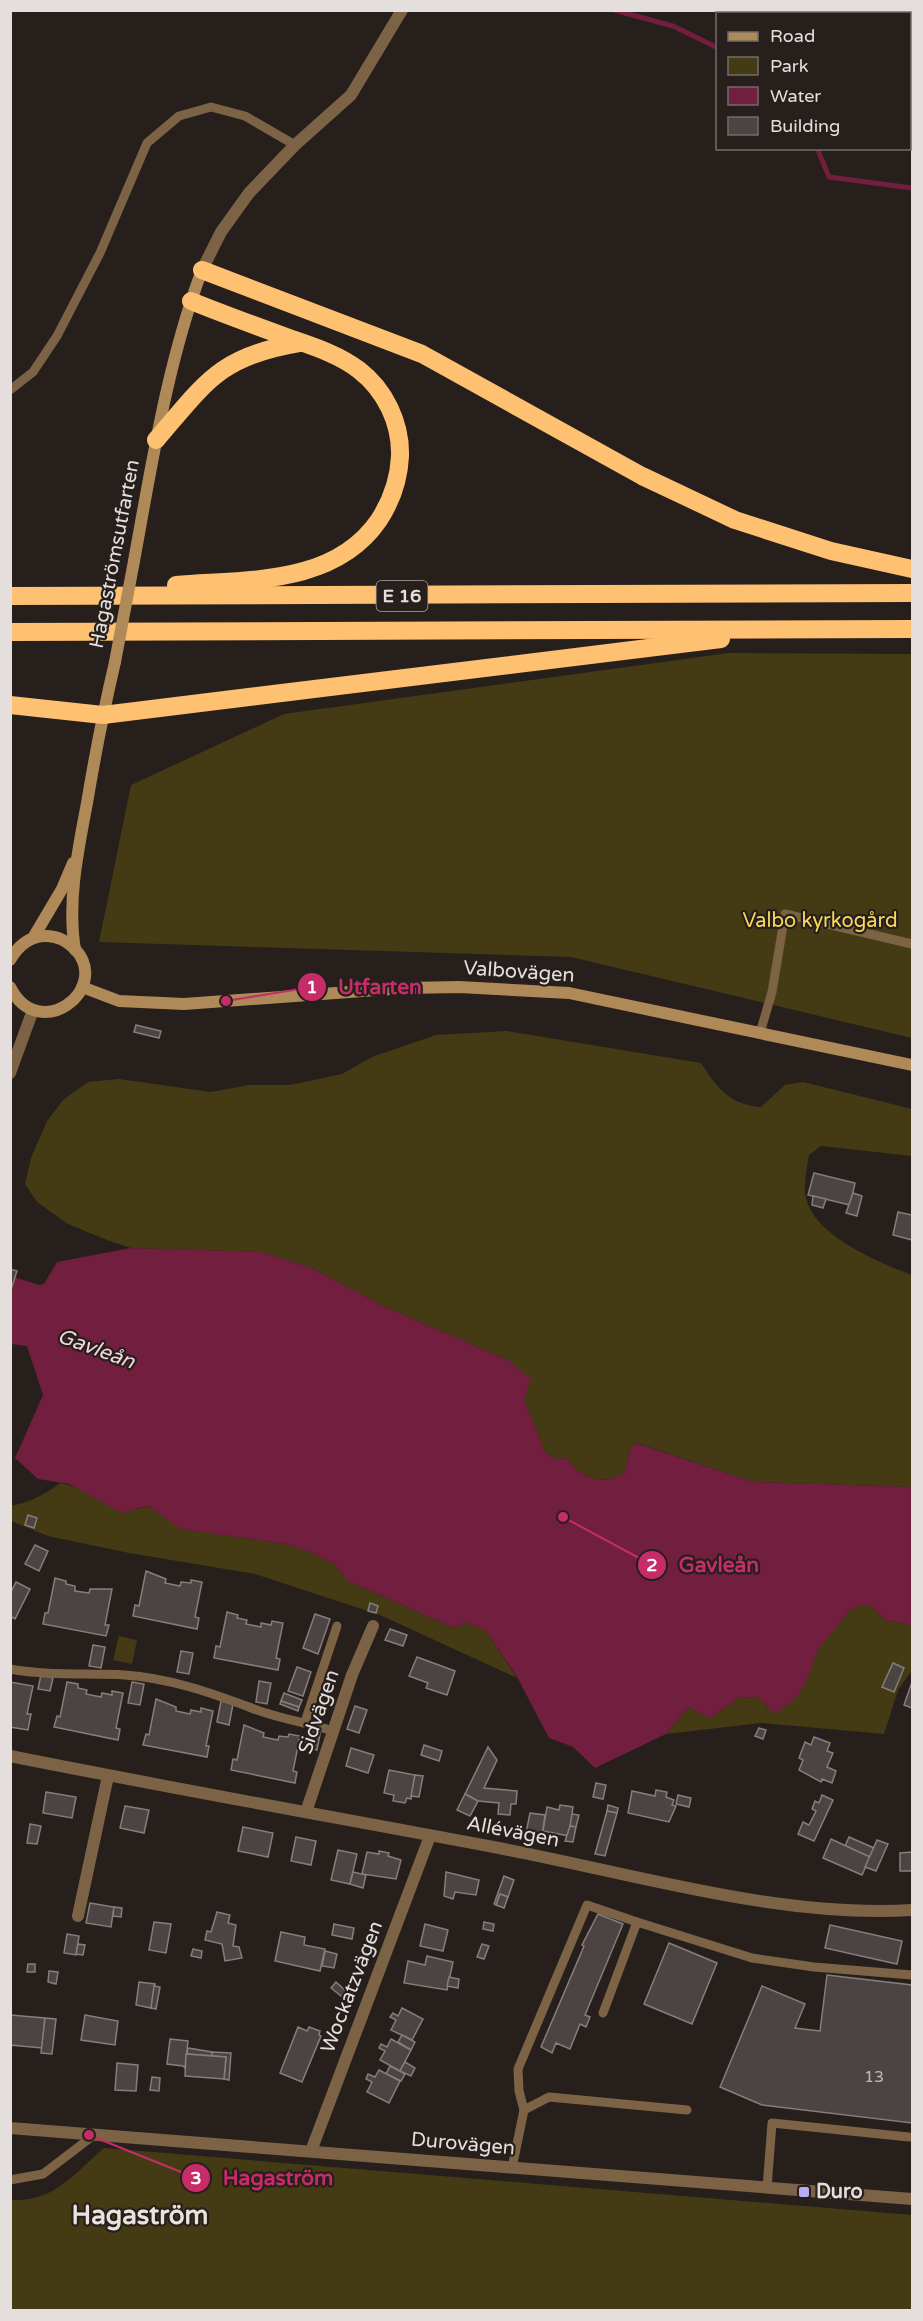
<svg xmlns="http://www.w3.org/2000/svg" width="923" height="2321" viewBox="0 0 923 2321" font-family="'Varela Round',sans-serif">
<rect width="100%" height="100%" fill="#261f1c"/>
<g fill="#443b15">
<path d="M729,653L912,654V1038L571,957L99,942L131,785L284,714Z"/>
<path d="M507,1031L701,1063C717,1088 730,1105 761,1107L785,1085L803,1082L912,1109V1156L821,1146L809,1155C807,1168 803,1185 806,1198C814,1236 880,1263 912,1275V1487L753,1482L637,1443L629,1452L625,1473C600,1486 583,1479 566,1458L555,1459L545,1452L508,1360L383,1306L312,1268L262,1252L131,1248L107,1240L68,1224L37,1202L25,1184L31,1158L47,1121L63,1100L88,1082L119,1079L211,1092L249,1085H290L342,1074L372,1057L436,1035Z"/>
<path d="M60,1483C93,1488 112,1521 148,1506L182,1529L286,1544L311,1552L336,1565L346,1580L454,1628L466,1623L485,1630L517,1678L380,1615L255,1574L129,1553L48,1536L11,1521V1506C30,1502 45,1495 60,1483Z"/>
<path d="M858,1606H872L885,1620L912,1625V1670L898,1690L884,1734L761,1723L666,1734L688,1707L710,1718L740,1697L760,1698L767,1707L848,1612Z"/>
<path d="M119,1636L137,1640L132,1664L113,1660Z"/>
<path d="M104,2148L912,2215V2310H11V2200C55,2202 72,2175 104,2148Z"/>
</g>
<path fill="#711e3f" d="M131,1248L262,1252L312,1268L383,1306L508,1360L531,1379L524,1399L545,1452L555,1459L566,1458C583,1479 600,1486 625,1473L629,1452L636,1443L753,1482L912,1487V1625L885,1620L872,1606H858L848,1612L818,1650L806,1682L794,1700L775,1714L759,1698L740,1697L710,1718L688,1707L666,1734L595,1768L573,1747L549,1738L517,1677L485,1630L466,1623L454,1628L346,1580L336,1565L311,1552L286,1544L181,1529L148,1506L122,1513L69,1484L38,1479L15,1458L43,1395L27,1346L11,1344V1276L39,1285L44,1284L57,1262Z"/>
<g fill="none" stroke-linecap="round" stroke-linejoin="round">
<g stroke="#711e3f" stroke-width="5">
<path d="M614,10L673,26L718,48"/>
<path d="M817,148L829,177L912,188"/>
</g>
</g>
<g fill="#4c4443" stroke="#867d7c" stroke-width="1.5">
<path d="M136,1025L161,1031L159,1038L134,1032Z"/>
<path d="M814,1173L855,1183L850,1205L808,1195Z"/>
<path d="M853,1193L862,1196L857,1216L846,1213Z"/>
<path d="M813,1196L826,1199L823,1208L812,1205Z"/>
<path d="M898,1212L912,1215V1240L893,1235Z"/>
<path d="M10,1269L17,1271L10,1293Z"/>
<path d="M28,1515L37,1518L34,1528L25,1525Z"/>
<path d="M35,1545L48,1551L39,1571L25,1564Z"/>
<path d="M146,1571L166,1579L165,1583L180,1586L181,1582L191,1583V1580L202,1582L195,1617L199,1618L197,1629L133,1616L135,1605L139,1606Z"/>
<path d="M55,1578L66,1581V1584L75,1586V1591L89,1593L90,1589H112L105,1625H109L106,1636L43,1624L45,1613H48Z"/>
<path d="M16,1582L30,1589L15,1619L10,1616V1594Z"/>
<path d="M370,1603L378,1606L376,1613L368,1611Z"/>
<path d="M227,1612L238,1615L237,1618L247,1620L246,1624L261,1627V1623L271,1625L272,1621L283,1623L276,1658L280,1659L278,1670L214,1658L216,1646L220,1647Z"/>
<path d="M315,1614L330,1619L318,1654L303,1648Z"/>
<path d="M390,1629L407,1635L403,1646L385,1640Z"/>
<path d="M93,1645L105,1647L101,1668L89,1666Z"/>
<path d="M181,1651L193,1653L189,1674L177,1672Z"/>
<path d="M417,1657L455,1671L447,1695L426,1688L428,1683L409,1676Z"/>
<path d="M893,1663L904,1668L894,1692L882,1687Z"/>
<path d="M297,1667L311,1672L303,1696L288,1691Z"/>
<path d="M41,1675L53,1678L50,1691L38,1689Z"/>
<path d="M259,1681L271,1683L267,1704L256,1702Z"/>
<path d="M10,1682L33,1686L27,1714H31L28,1730L10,1727Z"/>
<path d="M67,1682L78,1684V1688L87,1690L86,1694L101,1697L102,1693L112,1695V1691L123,1693L116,1728L120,1729L118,1740L54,1727L57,1716L60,1717Z"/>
<path d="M132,1682L144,1684L140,1705L128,1703Z"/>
<path d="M912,1682V1708L904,1705Z"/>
<path d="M284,1693L302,1700L299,1707L281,1701Z"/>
<path d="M156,1699L176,1707V1711L190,1714L191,1710L201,1712V1708L213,1711L206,1746H209L207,1757L143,1745L146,1734L149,1735Z"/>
<path d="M221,1701L233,1704L229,1725L217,1722Z"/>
<path d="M281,1701L299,1707L298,1711L280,1704Z"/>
<path d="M355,1706L367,1710L359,1733L347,1729Z"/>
<path d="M244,1725L264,1733L263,1737L278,1740L279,1736L288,1737L289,1734L300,1736L293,1771L297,1772L295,1783L231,1770L233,1759L237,1760Z"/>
<path d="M309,1726L321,1729L317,1750L305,1747Z"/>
<path d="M759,1728L766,1730L763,1739L755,1736Z"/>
<path d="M814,1737L830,1743L827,1751L833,1753L827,1767L836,1771L832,1783L822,1779L821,1782L799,1770L803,1760L799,1758L805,1742L811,1745Z"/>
<path d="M424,1745L442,1751L439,1761L421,1755Z"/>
<path d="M488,1747L497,1760L484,1788L517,1791L516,1804H511L510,1815L498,1814L499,1803L478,1801L465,1794Z"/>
<path d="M351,1748L374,1755L368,1773L346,1766Z"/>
<path d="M389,1770L415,1775L411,1799L407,1798L405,1803L393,1801L394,1795L384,1793Z"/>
<path d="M415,1775L423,1776L419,1797L411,1796Z"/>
<path d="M596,1783L606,1785L603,1799L593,1797Z"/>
<path d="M656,1790L667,1792L666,1797L674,1800L672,1805L676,1806L669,1822L628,1813L632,1791L655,1796Z"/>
<path d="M46,1792L76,1797L72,1818L43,1813Z"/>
<path d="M465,1794L478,1801L470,1816L457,1810Z"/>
<path d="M678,1795L691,1798L689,1807L676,1804Z"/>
<path d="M822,1795L833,1800L814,1841L798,1834L803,1822L809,1825L816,1811L812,1809L815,1801L819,1803Z"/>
<path d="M560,1805L573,1807L569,1836L543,1831L547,1807L559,1810Z"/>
<path d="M608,1805L618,1808L617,1813L607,1811Z"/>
<path d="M125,1806L149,1810L144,1833L120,1828Z"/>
<path d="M607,1811L617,1813L605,1856L595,1854Z"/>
<path d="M530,1813L545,1815L542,1836L526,1833Z"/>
<path d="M572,1814L579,1815L576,1827L570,1826Z"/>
<path d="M30,1824L41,1826L37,1844L27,1843Z"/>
<path d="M570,1826L576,1827L573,1842L565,1841Z"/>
<path d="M243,1827L273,1833L268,1857L238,1851Z"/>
<path d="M296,1837L316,1841L311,1865L291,1861Z"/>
<path d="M849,1837L874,1848L870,1857L845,1846Z"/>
<path d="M831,1839L870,1857L862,1875L823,1858Z"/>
<path d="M877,1840L888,1844L876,1871L865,1867Z"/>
<path d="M338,1850L357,1854L350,1884L331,1880Z"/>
<path d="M379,1851L389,1853L388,1856L401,1860L396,1879L362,1874L367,1852L379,1854Z"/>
<path d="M912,1852V1871H900V1853Z"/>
<path d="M353,1872L366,1875L363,1888L350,1884Z"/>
<path d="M446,1872L479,1880L476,1895L455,1892L453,1899L444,1896Z"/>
<path d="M504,1876L514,1880L508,1897L500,1894L496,1905L494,1904Z"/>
<path d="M500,1894L508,1897L504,1908L496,1905Z"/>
<path d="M90,1903L114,1907L111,1927L86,1923Z"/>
<path d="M114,1907L122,1908L121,1917L113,1916Z"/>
<path d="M217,1912L230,1915L228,1923L236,1925L233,1946L239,1947L242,1958L225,1961L222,1944L205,1940L207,1931L211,1932Z"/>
<path d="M598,1914L623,1924L585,2015L590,2017L586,2027L580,2024L570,2049L556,2043L552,2053L541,2047L584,1946L582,1945Z"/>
<path d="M154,1922L171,1924L166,1953L149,1950Z"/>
<path d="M484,1922L494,1924L493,1931L483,1929Z"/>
<path d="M334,1924L354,1928L352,1939L332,1935Z"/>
<path d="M425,1924L448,1930L443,1951L420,1946Z"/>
<path d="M830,1925L902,1941L897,1964L825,1948Z"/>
<path d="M281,1932L305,1937L304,1945L325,1949L320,1971L275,1961Z"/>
<path d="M67,1934L79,1936L76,1955L64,1953Z"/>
<path d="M669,1943L717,1963L692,2024L644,2004Z"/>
<path d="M78,1944L85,1945L83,1955L76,1954Z"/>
<path d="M482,1944L489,1946L484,1959L477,1957Z"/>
<path d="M193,1949L202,1951L201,1958L191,1956Z"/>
<path d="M325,1951L337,1954L334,1968L322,1966Z"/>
<path d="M427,1956L453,1962L447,1990L404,1983L408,1961L425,1965Z"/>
<path d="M28,1964H35V1972H27Z"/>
<path d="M49,1971L58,1972L56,1984L48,1982Z"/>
<path d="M827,1975L912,1985V2123L762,2105L720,2087L762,1986L805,2004L795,2028L820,2031Z"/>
<path d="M449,1977L459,1979L458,1988L447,1986Z"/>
<path d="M139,1982L155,1984L151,2008L136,2005Z"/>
<path d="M336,1982L346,1991L341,1996L331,1988Z"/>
<path d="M154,1986L160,1987L156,2009L151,2008Z"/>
<path d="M402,2008L423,2019L412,2040L391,2030L396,2020L390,2017L393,2013L398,2016Z"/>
<path d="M10,2015L45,2018L42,2048L10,2045Z"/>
<path d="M85,2015L118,2021L115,2045L81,2040Z"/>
<path d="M45,2018L56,2019L52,2054L41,2053Z"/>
<path d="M298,2027L307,2031L309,2027L320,2031L319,2035L321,2036L302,2082L280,2073Z"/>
<path d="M402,2035L415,2042L411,2050L398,2042Z"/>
<path d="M170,2039L188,2041L185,2068L183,2066L167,2064Z"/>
<path d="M391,2039L411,2050L400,2071L380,2060L385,2051L379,2048L381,2044L387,2047Z"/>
<path d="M188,2048L212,2052V2056L187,2054Z"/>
<path d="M212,2052L231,2053L229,2080L224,2079L226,2057L212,2056Z"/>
<path d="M186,2054L226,2057L224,2079L185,2076Z"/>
<path d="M405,2062L415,2068L411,2076L400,2071Z"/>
<path d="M117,2063L138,2065L136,2091L115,2090Z"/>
<path d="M390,2066L405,2074L401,2081L386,2074Z"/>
<path d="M379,2070L400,2081L389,2103L367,2092L372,2082L366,2079L368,2074L375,2077Z"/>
<path d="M152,2077L160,2078L159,2091L150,2090Z"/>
</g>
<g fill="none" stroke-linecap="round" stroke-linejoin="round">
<g stroke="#7c6345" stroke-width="9">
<path d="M10,390L33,372L57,336L100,253L147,143L179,116L211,107L245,116L295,145"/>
<path d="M760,1033L772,992L785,914L912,944"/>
<path d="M10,1669C49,1676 87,1673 125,1675C168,1678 209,1692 249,1707C275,1718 305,1722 333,1731"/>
<path d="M305,1722L337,1626"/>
<path d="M603,2013L637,1922L752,1958L814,1967L912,1975"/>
<path d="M524,2110L519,2091L518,2069L587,1905L637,1922"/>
<path d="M512,2168L524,2110L549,2097L687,2110"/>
<path d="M10,2180L43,2174L94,2135"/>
<path d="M767,2188L772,2123L909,2137"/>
</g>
<g stroke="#7c6345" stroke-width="12">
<path d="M10,1756C175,1789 339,1818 504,1849C635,1874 778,1918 912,1910"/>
<path d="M306,1812L352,1675L373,1626"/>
<path d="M78,1916L108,1776"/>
<path d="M10,2128L912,2199"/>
<path d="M311,2151L430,1836"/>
</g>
<g stroke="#7c6345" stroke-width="12">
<path d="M202,270L221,232L249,193L295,145L351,95L402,10"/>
<path d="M10,1073L33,1010"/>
</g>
<g stroke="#b08958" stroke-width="12">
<path d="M134,561C152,463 167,364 202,270"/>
<path d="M33,938L62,889L73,863"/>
<path d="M75,950C67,901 78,851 87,803C95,755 104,709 115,662"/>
<path d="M10,960C18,946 29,936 46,936C58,936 67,941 75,949C112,989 39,1045 10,987"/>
<path d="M82,987L119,1001L184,1004L404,988L459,987L569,993L912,1065"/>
</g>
<g stroke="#fec071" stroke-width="18">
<path d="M202,270L422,354L642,476L735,520L831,551L912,569"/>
<path d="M156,440C206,382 220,356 299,343"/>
<path d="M176,585C246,579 334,586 379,520C392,500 399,479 400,456C401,423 385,390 359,370C338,354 312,346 289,338C256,326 223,314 191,301"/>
<path d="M10,596L912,593"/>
<path d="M10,632L912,629"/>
<path d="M10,705L103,715L721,639"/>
</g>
<path stroke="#b08958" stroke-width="12" d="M115,662L134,561"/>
</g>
<rect fill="#b6acf8" stroke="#261f1c" stroke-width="2" x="798" y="2186" width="12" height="12" rx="3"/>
<g text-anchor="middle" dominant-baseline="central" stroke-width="4.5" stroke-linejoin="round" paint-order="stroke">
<g font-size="16" fill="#beb8b6">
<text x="874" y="2077">13</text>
</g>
<rect fill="#261f1c" stroke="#aba5a3" stroke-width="1.5" x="376.5" y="581" width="51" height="30" rx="4.5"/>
<g font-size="18" font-weight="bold" fill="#e4dfdd">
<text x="402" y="596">E 16</text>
</g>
<g font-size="20" fill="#e4dfdd" stroke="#261f1c">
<text transform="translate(115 554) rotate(-79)">Hagaströmsutfarten</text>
<text transform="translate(519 972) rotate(4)">Valbovägen</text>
<text transform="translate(319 1712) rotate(-71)">Sidvägen</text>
<text transform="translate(513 1832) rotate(11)">Allévägen</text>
<text transform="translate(352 1987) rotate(-69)">Wockatzvägen</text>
<text transform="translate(463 2144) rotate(5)">Durovägen</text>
</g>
<g font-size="20" fill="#f9d957" stroke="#261f1c">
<text x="820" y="921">Valbo kyrkogård</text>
</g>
<g font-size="20" font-weight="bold" fill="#e4dfdd" stroke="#261f1c" text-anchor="start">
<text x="816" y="2192">Duro</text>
</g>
<g font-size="21" font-style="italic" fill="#f0d6dd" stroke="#261f1c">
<text transform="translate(96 1349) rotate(20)">Gavleån</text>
</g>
<g font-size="26" font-weight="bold" fill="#ebe2de" stroke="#261f1c">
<text x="140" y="2215">Hagaström</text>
</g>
</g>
<path fill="none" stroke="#c52c68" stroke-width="2" d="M226 1001L312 987M563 1517L652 1565M89 2135L196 2178"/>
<g fill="#c52c68" stroke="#261f1c" stroke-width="2">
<circle cx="226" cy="1001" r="6"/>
<circle cx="563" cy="1517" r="6"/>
<circle cx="89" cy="2135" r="6"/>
<circle cx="312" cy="987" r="15"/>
<circle cx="652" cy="1565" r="15"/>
<circle cx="196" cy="2178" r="15"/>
</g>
<g font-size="18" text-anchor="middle" font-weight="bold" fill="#fff">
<text x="312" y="993">1</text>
<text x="652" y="1571">2</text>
<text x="196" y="2184">3</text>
</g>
<g font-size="21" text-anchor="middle" font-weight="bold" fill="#c52c68" stroke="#261f1c" stroke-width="4.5" stroke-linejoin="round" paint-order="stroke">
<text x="380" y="994">Utfarten</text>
<text x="719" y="1572">Gavleån</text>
<text x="278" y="2185">Hagaström</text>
</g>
<rect width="923" height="2321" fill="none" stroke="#e4dfdd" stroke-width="24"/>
<rect x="716" y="12" width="195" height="138" fill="#261f1c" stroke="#726c69" stroke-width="1.5"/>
<rect x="728" y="32" width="30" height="9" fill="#b08958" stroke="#726c69" stroke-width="1.5"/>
<text x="770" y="42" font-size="18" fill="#e4dfdd">Road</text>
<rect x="728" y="57" width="30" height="18" fill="#443b15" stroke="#726c69" stroke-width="1.5"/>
<text x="770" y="72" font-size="18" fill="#e4dfdd">Park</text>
<rect x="728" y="87" width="30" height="18" fill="#711e3f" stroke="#726c69" stroke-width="1.5"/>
<text x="770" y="102" font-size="18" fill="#e4dfdd">Water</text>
<rect x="728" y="117" width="30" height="18" fill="#4c4443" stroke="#726c69" stroke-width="1.5"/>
<text x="770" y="132" font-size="18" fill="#e4dfdd">Building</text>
</svg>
